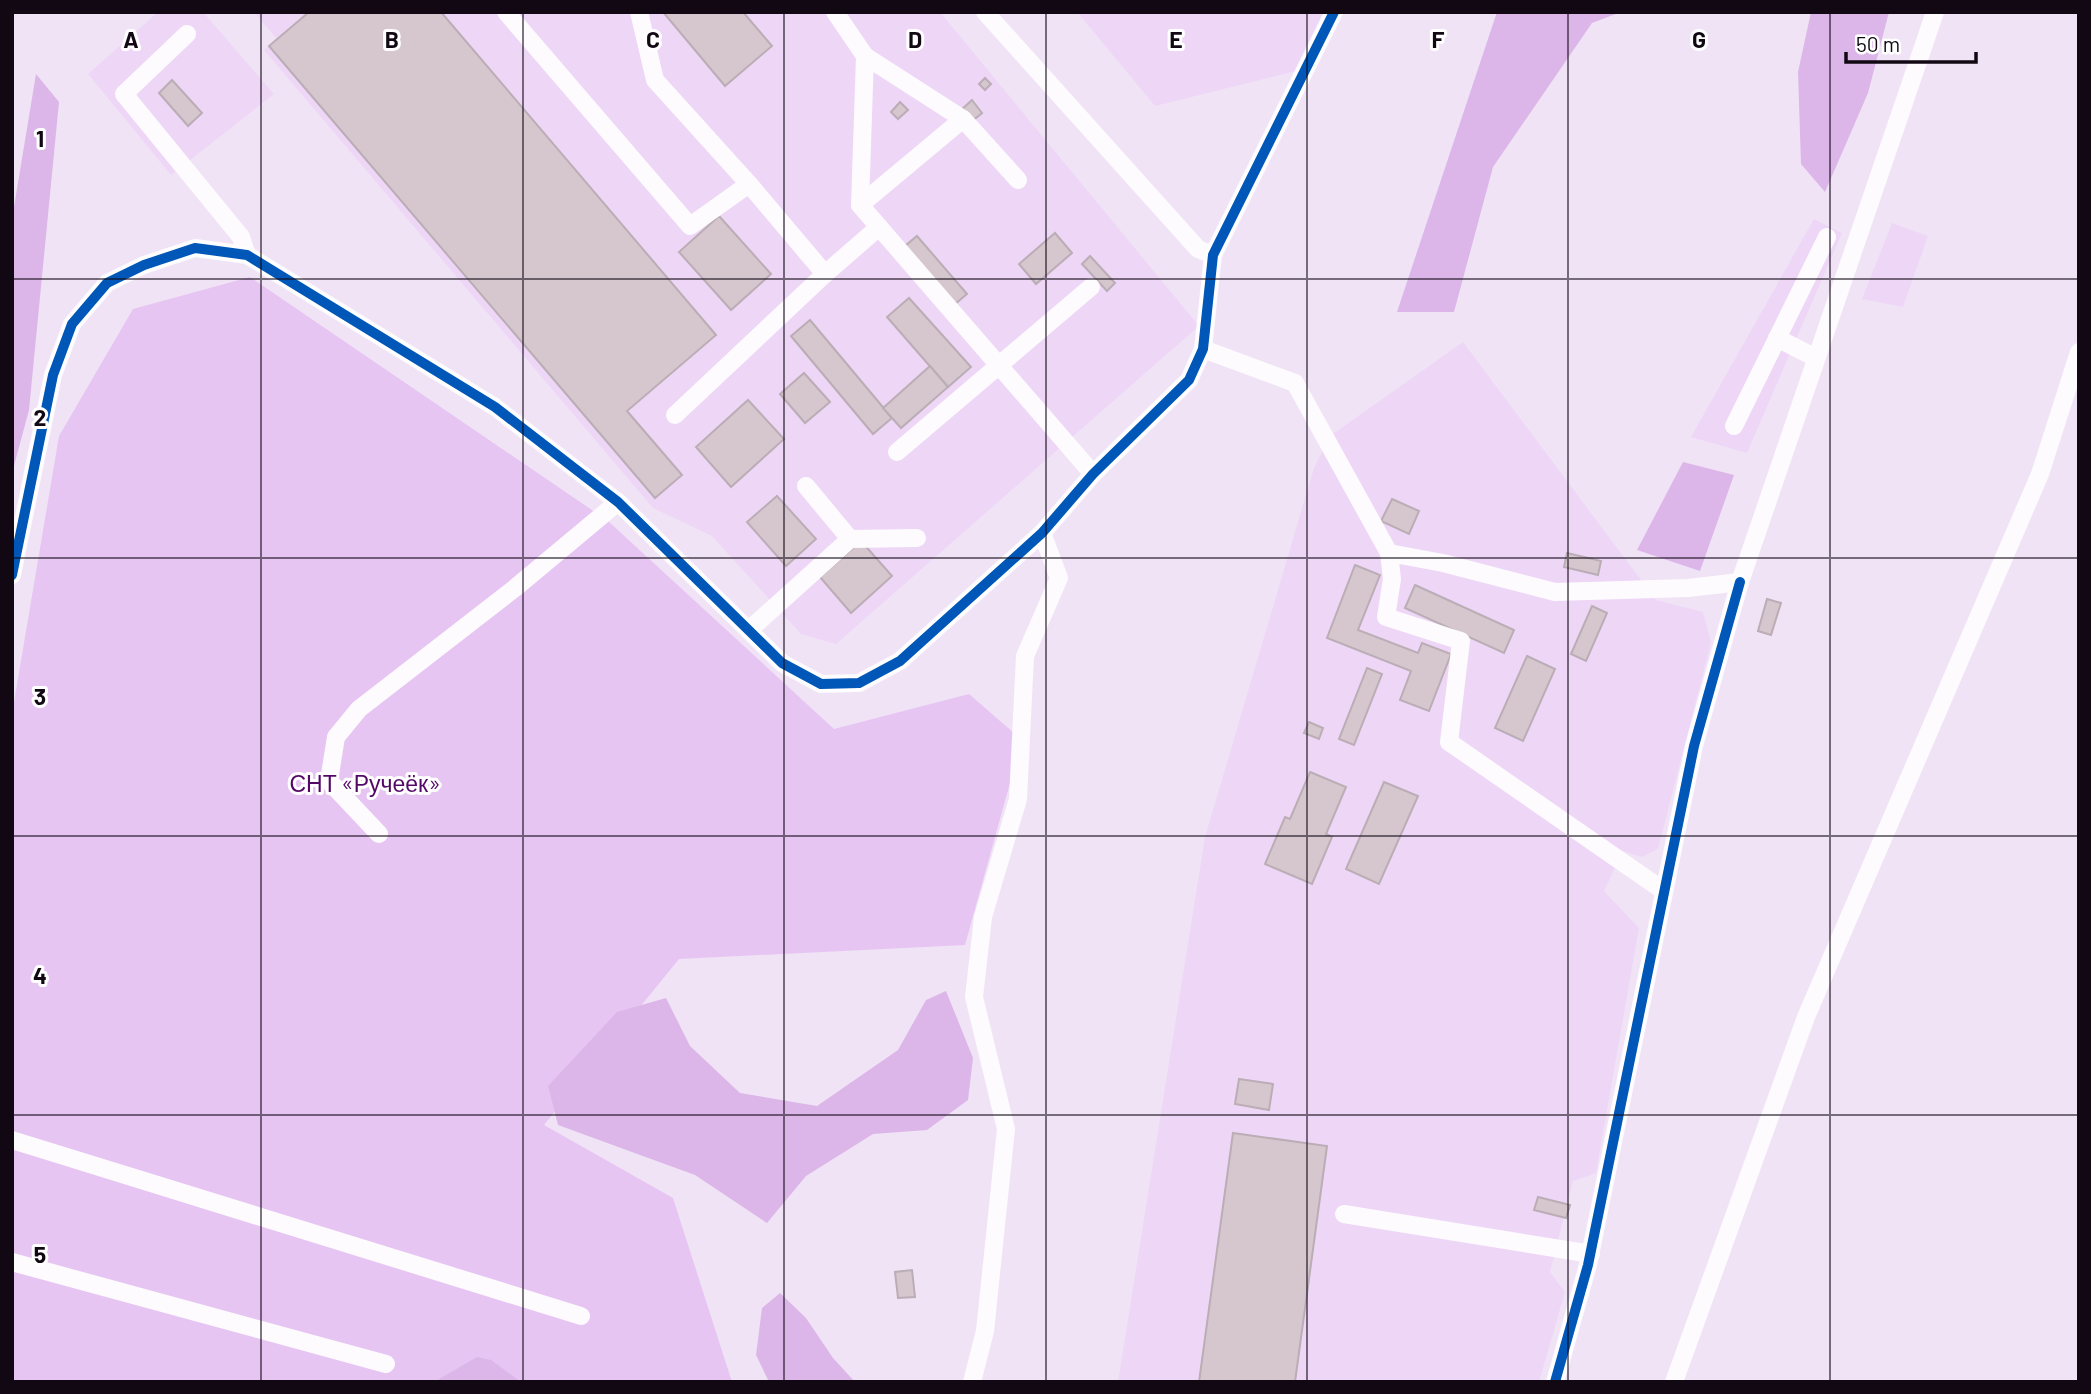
<svg xmlns="http://www.w3.org/2000/svg" width="2091" height="1394" viewBox="0 0 2091 1394" font-family="Barlow,sans-serif">
<rect width="100%" height="100%" fill="#f0e3f5"/>
<g fill="#eed6f7">
<path d="M158,12H203L274,94L171,175L88,74Z"/>
<path d="M254,12H940L1199,326L836,644L801,634L712,536L653,508L264,50L276,38Z"/>
<path d="M1077,12H1323L1296,71L1155,106Z"/>
<path d="M1814,219L1842,233L1747,453L1691,437Z"/>
<path d="M1892,223L1928,236L1903,307L1862,299Z"/>
<path d="M1463,342L1656,600L1703,612L1711,642L1658,849L1642,857L1623,851L1604,891L1639,928L1596,1173L1573,1181L1550,1272L1565,1292L1539,1382H1118L1205,837L1314,468L1330,436Z"/>
</g>
<path fill="#e7c5f3" d="M250,277L608,521L834,729L969,694L1022,740L965,945L679,959L544,1125L673,1198L732,1382H12V714L59,436L133,309Z"/>
<g fill="#dcb6e8">
<path d="M1497,12H1621L1592,23L1493,167L1454,312H1397Z"/>
<path d="M1811,12H1889L1868,93L1825,192L1801,164L1798,72Z"/>
<path d="M36,74L59,102L29,410L12,473V219Z"/>
<path d="M1683,462L1734,475L1700,571L1637,550Z"/>
<path d="M946,991L973,1058L968,1100L927,1130L873,1134L806,1176L767,1223L695,1175L558,1125L548,1086L617,1012L666,998L690,1046L740,1093L817,1106L898,1050L926,1000Z"/>
<path d="M780,1293L806,1318L833,1358L855,1382H769L756,1355L762,1308Z"/>
<path d="M477,1357L491,1360L521,1382H434Z"/>
</g>
<g fill="#d6c7cf" stroke="#bbadb5" stroke-width="2">
<path d="M309,12H441L716,335L627,411L682,475L655,498L269,46Z"/>
<path d="M663,12H743L772,46L725,86Z"/>
<path d="M985,78L991,84L985,90L979,84Z"/>
<path d="M172,80L202,113L188,126L159,93Z"/>
<path d="M972,100L982,113L971,122L961,110Z"/>
<path d="M900,102L908,110L898,119L891,112Z"/>
<path d="M719,216L771,274L731,310L679,252Z"/>
<path d="M1055,233L1072,253L1036,284L1019,264Z"/>
<path d="M917,236L967,294L954,305L905,246Z"/>
<path d="M1090,256L1115,283L1107,291L1082,264Z"/>
<path d="M909,298L971,367L948,387L887,317Z"/>
<path d="M810,320L892,418L873,434L791,336Z"/>
<path d="M930,366L948,387L901,428L883,408Z"/>
<path d="M804,373L830,402L805,423L780,394Z"/>
<path d="M748,400L784,439L731,487L696,447Z"/>
<path d="M777,496L816,539L786,566L747,522Z"/>
<path d="M1392,499L1419,511L1409,534L1381,521Z"/>
<path d="M861,541L892,576L851,613L820,577Z"/>
<path d="M1567,553L1601,561L1598,575L1564,567Z"/>
<path d="M1355,565L1380,575L1358,630L1418,653L1422,643L1451,654L1429,711L1400,700L1411,671L1327,638Z"/>
<path d="M1415,585L1514,630L1504,653L1405,608Z"/>
<path d="M1767,599L1781,603L1771,635L1758,631Z"/>
<path d="M1592,606L1607,613L1586,661L1571,654Z"/>
<path d="M1527,656L1555,669L1523,741L1495,728Z"/>
<path d="M1367,668L1382,674L1354,745L1339,739Z"/>
<path d="M1309,722L1323,728L1319,739L1304,733Z"/>
<path d="M1310,772L1346,787L1326,834L1332,837L1312,884L1265,864L1285,817L1290,819Z"/>
<path d="M1384,782L1418,796L1379,884L1346,869Z"/>
<path d="M1239,1079L1273,1084L1269,1110L1235,1104Z"/>
<path d="M1233,1133L1327,1146L1295,1382H1199Z"/>
<path d="M1538,1197L1570,1205L1566,1218L1534,1210Z"/>
<path d="M912,1270L915,1297L898,1298L895,1272Z"/>
</g>
<g fill="none" stroke-linecap="round" stroke-linejoin="round">
<g stroke="#fdfbfe" stroke-width="18">
<path d="M506,12L690,226L749,184L825,274L879,227"/>
<path d="M639,12L655,80L749,184"/>
<path d="M835,12L865,56L860,205L1093,474"/>
<path d="M985,12L1198,249L1213,255"/>
<path d="M187,34L124,94L241,237L247,255"/>
<path d="M865,56L963,119L1018,180"/>
<path d="M860,205L963,119"/>
<path d="M1777,338L1816,358"/>
<path d="M1203,349L1295,383L1389,553L1392,579L1386,617L1461,641L1449,742L1664,891"/>
<path d="M675,415L825,274"/>
<path d="M1734,426L1827,237"/>
<path d="M897,452L1091,287"/>
<path d="M806,486L850,539"/>
<path d="M1389,553L1443,563L1555,592L1688,588L1740,582"/>
<path d="M12,575L53,375L72,324L107,283L144,265L195,248L247,255L495,407L618,502L782,663L821,684L859,683L900,661L1042,533L1093,474L1189,380L1203,349L1213,255L1334,12"/>
<path d="M749,630L850,539L917,538"/>
<path d="M379,834L329,781L336,737L359,709L515,588L618,502"/>
<path d="M12,1140L581,1316"/>
<path d="M1344,1214L1591,1254"/>
<path d="M12,1262L386,1364"/>
<path d="M972,1382L985,1331L1006,1129L974,997L983,917L1018,799L1025,656L1059,578L1042,533"/>
<path d="M1555,1382L1588,1265L1694,746L1740,582L1935,12"/>
<path d="M1674,1382L1806,1017L2040,474L2079,352"/>
</g>
<defs>
<g id="cycleway">
<path d="M12,575L53,375L72,324L107,283L144,265L195,248L247,255L495,407L618,502L782,663L821,684L859,683L900,661L1042,533L1093,474L1189,380L1203,349L1213,255L1334,12"/>
<path d="M1555,1382L1588,1265L1694,746L1740,582"/>
</g>
</defs>
<use href="#cycleway" stroke="#fff" stroke-width="15"/>
<use href="#cycleway" stroke="#0057b8" stroke-width="10"/>
</g>
<path fill="none" stroke="#110814" stroke-width="2" stroke-opacity="0.55" d="M261,12V1382M523,12V1382M784,12V1382M1046,12V1382M1307,12V1382M1568,12V1382M1830,12V1382M12,279H2079M12,558H2079M12,836H2079M12,1115H2079"/>
<g text-anchor="middle" dominant-baseline="central" stroke-width="6" stroke-linejoin="round" paint-order="stroke">
<g font-size="23" fill="#540767" stroke="#fff">
<text x="365" y="783">СНТ «Ручеёк»</text>
</g>
</g>
<g font-size="23" text-anchor="middle" font-weight="bold" fill="#110814" stroke="#fff" stroke-width="6" stroke-linejoin="round" paint-order="stroke">
<text x="131" y="48">A</text>
<text x="392" y="48">B</text>
<text x="653" y="48">C</text>
<text x="915" y="48">D</text>
<text x="1176" y="48">E</text>
<text x="1438" y="48">F</text>
<text x="1699" y="48">G</text>
<text x="40" y="147">1</text>
<text x="40" y="426">2</text>
<text x="40" y="705">3</text>
<text x="40" y="984">4</text>
<text x="40" y="1263">5</text>
</g>
<rect width="2091" height="1394" fill="none" stroke="#110814" stroke-width="28"/>
<path d="M1846 52v10h130v-10" fill="none" stroke="#110814" stroke-width="3.5"/>
<text x="1856" y="52" font-size="21" fill="#110814" stroke="#ffffff" stroke-width="5" paint-order="stroke">50 m</text>
</svg>
